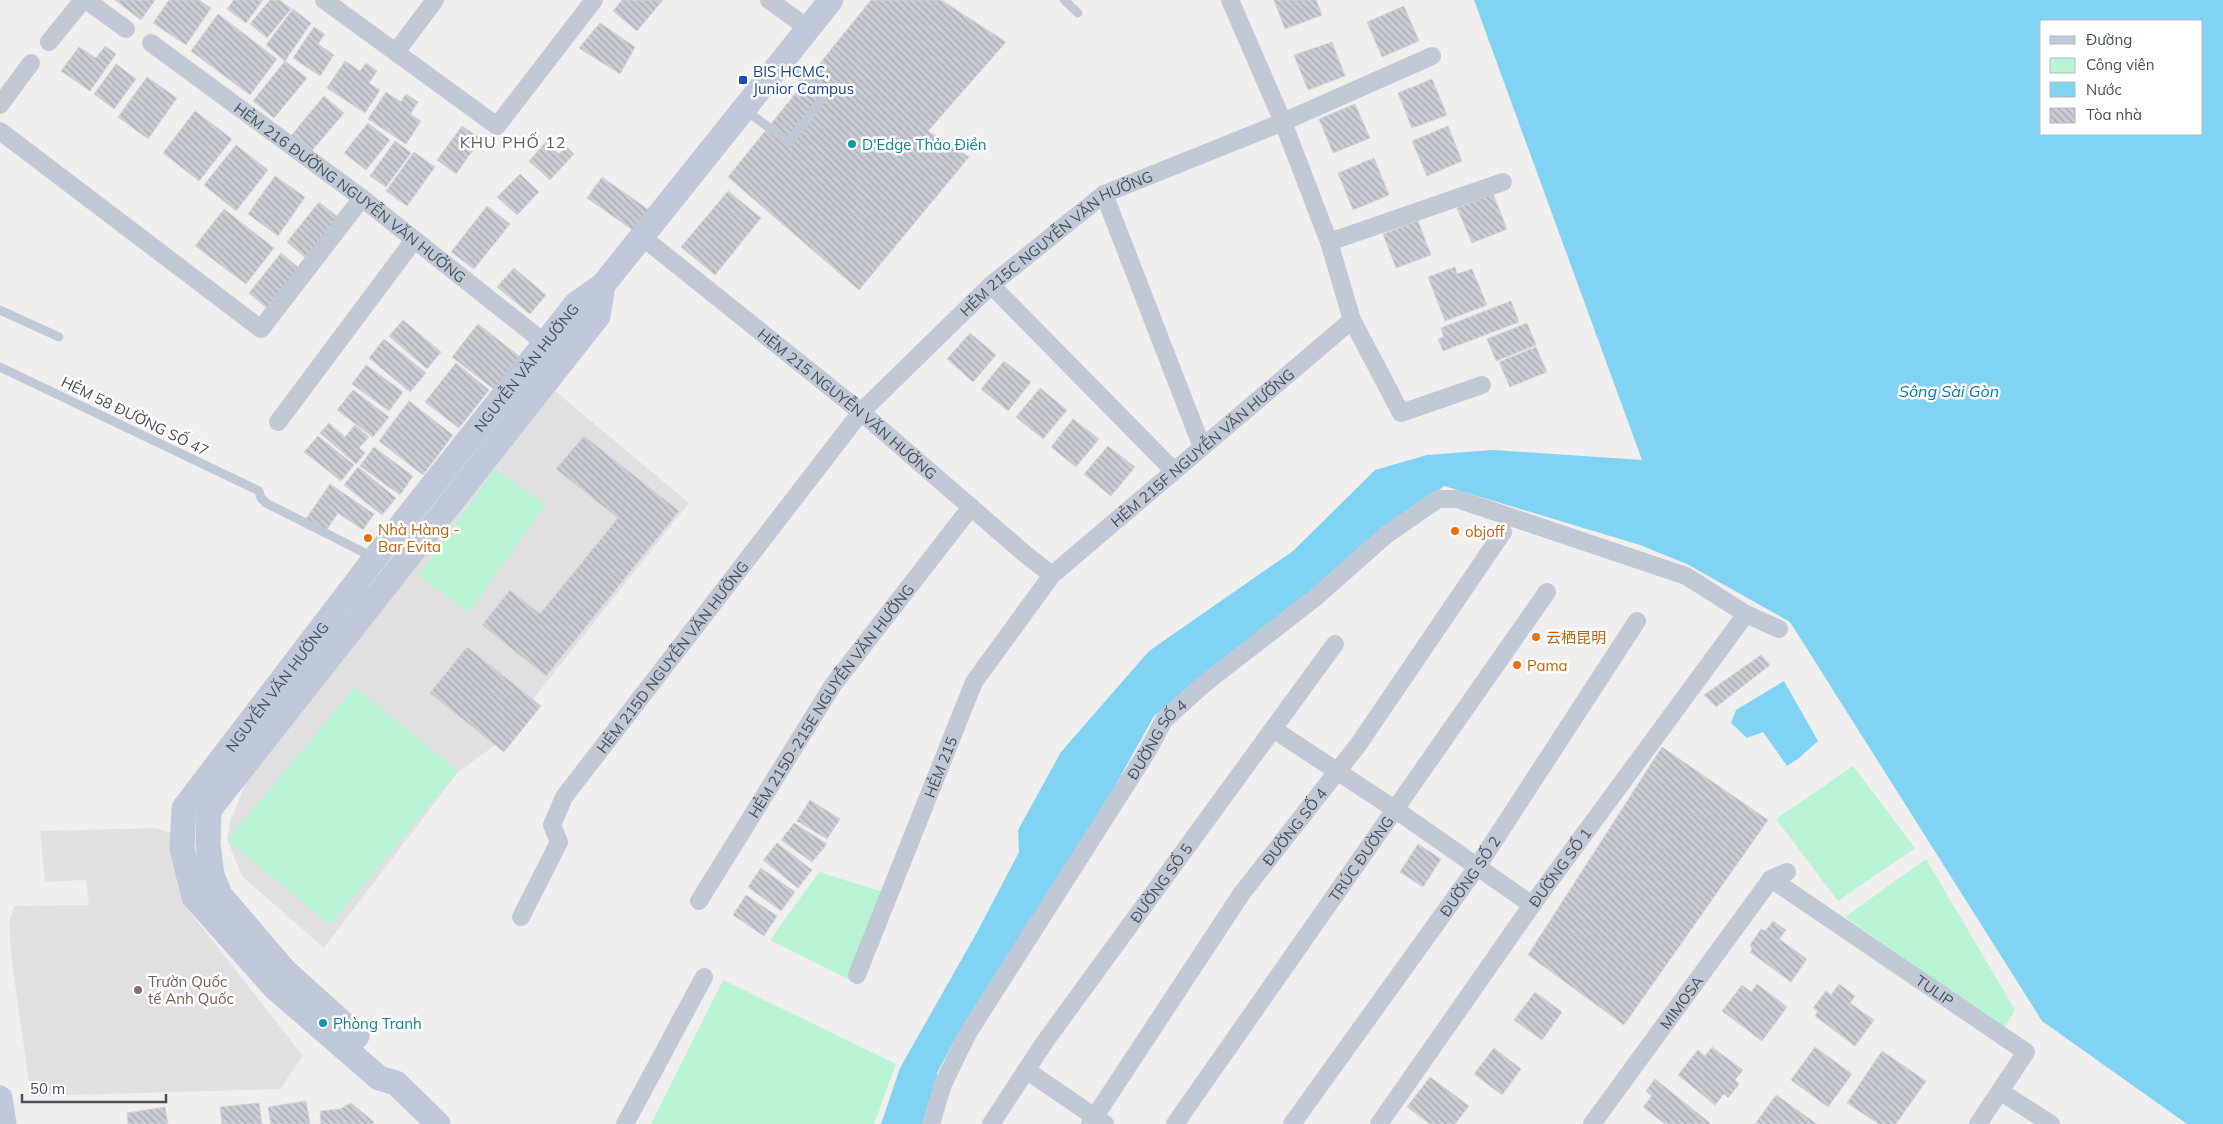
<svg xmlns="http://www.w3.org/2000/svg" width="2223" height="1124" viewBox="0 0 2223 1124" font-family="Mulish,'Noto Sans SC',sans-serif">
<defs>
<pattern id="building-back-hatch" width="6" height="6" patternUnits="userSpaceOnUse" patternTransform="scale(1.25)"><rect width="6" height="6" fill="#cacdd4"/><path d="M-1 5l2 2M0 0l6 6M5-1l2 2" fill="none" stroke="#a6a9af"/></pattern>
</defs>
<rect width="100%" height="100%" fill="#f1eeee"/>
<g fill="#e2dfe0">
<path d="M555,391L689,503L498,743L458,772L324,948L242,876L227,840L230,822L246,782Z"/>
<path d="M156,828L177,835L183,903L303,1056L280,1089L31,1096L11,955L9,923L14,906L89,905L86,880L45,882L40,831Z"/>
</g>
<g fill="#b8f3d4">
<path d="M495,469L546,505L469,612L418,576Z"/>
<path d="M355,687L458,771L330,925L227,840Z"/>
<path d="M1853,766L1915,848L1838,901L1776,819Z"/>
<path d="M1926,859L2015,1010L2004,1028L1845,917Z"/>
<path d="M819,872L883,892L850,980L770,940Z"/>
<path d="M723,980L896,1064L874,1124H651Z"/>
</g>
<g fill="#81d3f4" fill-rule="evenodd">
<path d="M1474,0H2223V1124H2187L2042,1021L1790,622L1687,564L1640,545L1444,486L1154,716L1110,795L961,1028L937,1073L938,1087L926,1124H881L900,1068L976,934L1019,852L1018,830L1061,752L1149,651L1293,551L1375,470L1427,455L1493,450L1642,460ZM2042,21H2202V134H2042Z"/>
<path d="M1784,681L1818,741L1799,758L1787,766L1763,732L1747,738L1731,723L1736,710Z"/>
</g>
<g fill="url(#building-back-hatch)" stroke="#d2d4db">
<path d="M115,0H155L141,20Z"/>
<path d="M169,0H199L211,8L186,45L153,23Z"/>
<path d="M234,0H263L246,23L227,9Z"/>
<path d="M270,0H280L291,9L267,38L250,24Z"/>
<path d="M622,0H663L637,31L613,11Z"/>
<path d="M871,0H941L1006,42L928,131L969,157L859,290L728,177Z"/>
<path d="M1274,0H1316L1322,15L1285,29Z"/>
<path d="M1404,6L1419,41L1382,57L1367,22Z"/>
<path d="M293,9L311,23L285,61L266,45Z"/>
<path d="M218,14L277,59L250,95L191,51Z"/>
<path d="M600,23L635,47L620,74L579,48Z"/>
<path d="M314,27L325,34L318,44L334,55L320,76L293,58Z"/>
<path d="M1332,42L1345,76L1308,90L1294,55Z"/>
<path d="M105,46L116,54L90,91L61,71L79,47L96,58Z"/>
<path d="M285,61L307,78L274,118L253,101Z"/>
<path d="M345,61L360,71L366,63L377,71L369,83L380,90L365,113L327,88Z"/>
<path d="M116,64L136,79L114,109L94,94Z"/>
<path d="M147,77L177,98L148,139L118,117Z"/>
<path d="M1432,79L1447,115L1412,128L1398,93Z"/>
<path d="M386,92L401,102L406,94L418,102L410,114L421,121L406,144L368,119Z"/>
<path d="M324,96L344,113L310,153L290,137Z"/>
<path d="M1355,104L1370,138L1333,153L1319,119Z"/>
<path d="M195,111L232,139L199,181L163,153Z"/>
<path d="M368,123L390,140L366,170L344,153Z"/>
<path d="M462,126L481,139L456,174L437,160Z"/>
<path d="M1448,126L1462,161L1427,176L1412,141Z"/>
<path d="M395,141L411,153L386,187L370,176Z"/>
<path d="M546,142L559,154L566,146L574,154L550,180L529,161Z"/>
<path d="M236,145L268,170L236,211L204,185Z"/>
<path d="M414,152L435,167L407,206L386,191Z"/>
<path d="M1374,158L1389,195L1353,210L1338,173Z"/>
<path d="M520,174L539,192L517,215L497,197Z"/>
<path d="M275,176L305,197L278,236L248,214Z"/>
<path d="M602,177L649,210L634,231L587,198Z"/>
<path d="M728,191L761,218L715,275L681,247Z"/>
<path d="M1493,194L1507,229L1472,243L1457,208Z"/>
<path d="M319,202L338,217L306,258L287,242Z"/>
<path d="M487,206L510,224L474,269L451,252Z"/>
<path d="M224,209L274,248L246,284L195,246Z"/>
<path d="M1418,221L1431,255L1396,268L1383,234Z"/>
<path d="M281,253L299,268L268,309L249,293Z"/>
<path d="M1455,267L1457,274L1472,269L1487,305L1445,321L1428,277Z"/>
<path d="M514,268L546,295L530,314L497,287Z"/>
<path d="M1511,301L1519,322L1443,351L1438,339L1444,337L1441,328Z"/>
<path d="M403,320L441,352L427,369L389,336Z"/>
<path d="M1527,323L1536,345L1496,361L1487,339Z"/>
<path d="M478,324L524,360L499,393L452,357Z"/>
<path d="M970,333L996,355L973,382L947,359Z"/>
<path d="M384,339L426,373L410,392L369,358Z"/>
<path d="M1536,347L1547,372L1510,387L1499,362Z"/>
<path d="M1004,361L1031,382L1008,411L981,389Z"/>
<path d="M456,363L489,390L459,428L425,402Z"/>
<path d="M366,365L403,392L389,411L352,384Z"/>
<path d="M1040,388L1067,410L1043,439L1016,417Z"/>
<path d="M353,390L389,417L373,437L337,410Z"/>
<path d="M409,401L453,435L423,475L379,441Z"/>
<path d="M1073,419L1099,439L1076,467L1051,447Z"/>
<path d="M329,423L345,437L355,425L369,437L359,448L365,453L356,464L320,433Z"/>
<path d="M318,436L354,465L341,481L304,452Z"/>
<path d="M584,436L679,511L546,676L482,625L510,590L540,614L618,518L556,469Z"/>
<path d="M1108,446L1135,467L1111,496L1084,474Z"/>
<path d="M374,447L413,476L400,495L360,466Z"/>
<path d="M358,467L396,498L382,515L344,485Z"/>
<path d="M330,484L374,514L363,530L338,513L325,532L306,519Z"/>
<path d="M467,647L541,706L504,752L430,693Z"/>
<path d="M1761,655L1770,665L1716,707L1704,695Z"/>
<path d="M1662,747L1768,820L1624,1025L1528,955Z"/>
<path d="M810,800L840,819L827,839L797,821Z"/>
<path d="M794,823L827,844L812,862L781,840Z"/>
<path d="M777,843L812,870L798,888L763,860Z"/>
<path d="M1418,844L1441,859L1423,887L1400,872Z"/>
<path d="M761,868L795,892L781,911L748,887Z"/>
<path d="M746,895L777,916L764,936L733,915Z"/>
<path d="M1773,921L1786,930L1779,939L1807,959L1791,982L1750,952L1752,949L1750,945L1761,929L1765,931Z"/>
<path d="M1757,984L1787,1007L1762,1041L1722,1011L1742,985L1751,992Z"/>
<path d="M1839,984L1855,996L1850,1003L1874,1020L1855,1046L1815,1016L1818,1011L1813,1008L1826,991L1831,995Z"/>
<path d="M1535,992L1562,1012L1542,1040L1514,1020Z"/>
<path d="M1712,1047L1743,1070L1735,1080L1739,1084L1728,1098L1724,1094L1715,1105L1678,1075L1698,1050L1705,1056Z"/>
<path d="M1815,1047L1852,1074L1828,1107L1791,1080Z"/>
<path d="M1494,1048L1521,1069L1502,1095L1474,1074Z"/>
<path d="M1882,1051L1926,1081L1896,1124H1879L1847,1103Z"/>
<path d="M1430,1077L1469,1106L1455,1124H1430L1407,1107Z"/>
<path d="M1655,1079L1710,1123L1709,1124H1665L1643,1107L1652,1096L1646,1091Z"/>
<path d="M1776,1095L1817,1124H1755Z"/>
<path d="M306,1101L310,1124H271L268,1107Z"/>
<path d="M259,1103L262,1124H222L220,1107Z"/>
<path d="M351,1103L374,1122L372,1124H321L320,1111L340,1109Z"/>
<path d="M165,1107L168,1124H128L127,1113Z"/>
</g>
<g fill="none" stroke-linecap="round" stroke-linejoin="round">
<g stroke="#c0c9d5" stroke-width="9">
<path d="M1064,0L1078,13"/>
<path d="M745,110L789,142L826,94L783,64"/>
<path d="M0,310L59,337"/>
<path d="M0,367L259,491L261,498L266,503L373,557"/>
</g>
<g stroke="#c0c9d5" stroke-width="18">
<path d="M86,0L126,29"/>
<path d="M324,0L497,126L594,0"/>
<path d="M769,0L809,29"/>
<path d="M1230,0L1283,122L1329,242L1352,320L1401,413L1482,385"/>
<path d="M49,42L83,0"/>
<path id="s1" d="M151,43L362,198L546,344"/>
<path d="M396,52L435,0"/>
<path d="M0,105L31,63"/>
<path d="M0,131L261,329L362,198"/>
<path d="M1104,194L1202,447"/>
<path id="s2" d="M641,236L861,412L1025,554L1052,575"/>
<path d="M1329,242L1503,182"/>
<path d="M991,285L1174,471"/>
<path d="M278,422L414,240"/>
<path d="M1273,729L1396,810L1532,905"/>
<path id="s3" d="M1771,879L2026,1052L1978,1124"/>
<path d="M1771,879L1787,872"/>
<path id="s4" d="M699,901L833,685L971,507"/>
<path id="s5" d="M521,917L559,842L552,825L564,797L861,412L991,285L1104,194L1283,122L1432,56"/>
<path id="s6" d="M857,975L974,682L1052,575L1352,320"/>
<path d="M1026,1070L1105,1124"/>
<path d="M2001,1092L2051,1124"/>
<path d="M625,1124L704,977"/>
<path id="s7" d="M931,1124L943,1084L968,1033L1147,752L1164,720L1204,684L1316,597L1386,535L1438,499H1457L1686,576L1746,614L1779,629"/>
<path id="s8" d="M991,1124L1044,1043L1335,644"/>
<path id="s9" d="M1090,1124L1242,893L1358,745L1503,532"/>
<path id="s10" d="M1175,1124L1547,592"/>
<path id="s11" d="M1292,1124L1477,867L1637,621"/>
<path id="s12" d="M1379,1124L1532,905L1746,614"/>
<path id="s13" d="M1592,1124L1771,879"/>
</g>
<g stroke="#bfc9d9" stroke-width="25">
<path d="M357,1036L285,971L220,895L212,875L208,844L209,810L598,316L603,285"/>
<path d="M0,1098L4,1124"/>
<path id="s14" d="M438,1124L396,1083L379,1078L274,987L194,897L182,848L184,808L375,558L576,304L603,285L831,0"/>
</g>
</g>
<rect fill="#1a4fb4" stroke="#fff" stroke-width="2" x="738" y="75" width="10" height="10" rx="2.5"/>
<g fill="#0f9aa8" stroke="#fff" stroke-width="2">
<circle cx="852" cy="144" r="5"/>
<circle cx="323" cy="1023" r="5"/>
</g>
<g fill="#e8710a" stroke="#fff" stroke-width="2">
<circle cx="1455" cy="531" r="5"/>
<circle cx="368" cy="538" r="5"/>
<circle cx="1536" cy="637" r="5"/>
<circle cx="1517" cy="665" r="5"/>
</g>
<circle fill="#8d6e63" stroke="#fff" stroke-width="2" cx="138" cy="990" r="5"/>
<g text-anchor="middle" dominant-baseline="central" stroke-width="5" stroke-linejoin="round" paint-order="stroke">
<g font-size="15" fill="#164399" stroke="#fff" text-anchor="start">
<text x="753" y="71">BIS HCMC,<tspan x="753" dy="17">Junior Campus</tspan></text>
</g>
<g font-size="15" fill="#0d838f" stroke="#fff" text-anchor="start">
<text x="862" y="144">D'Edge Thảo Điền</text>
<text x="333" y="1023">Phòng Tranh</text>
</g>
<g font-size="15" fill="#45505e" stroke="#fff">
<text stroke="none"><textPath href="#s1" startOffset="249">HẺM 216 ĐƯỜNG NGUYỄN VĂN HƯỞNG</textPath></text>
<text stroke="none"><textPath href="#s5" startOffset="879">HẺM 215C NGUYỄN VĂN HƯỞNG</textPath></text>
<text stroke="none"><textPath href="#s14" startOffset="984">NGUYỄN VĂN HƯỞNG</textPath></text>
<text stroke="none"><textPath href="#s2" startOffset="266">HẺM 215 NGUYỄN VĂN HƯỞNG</textPath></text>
<text transform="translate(135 416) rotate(26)">HẺM 58 ĐƯỜNG SỐ 47</text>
<text stroke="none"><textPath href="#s6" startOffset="645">HẺM 215F NGUYỄN VĂN HƯỞNG</textPath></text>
<text stroke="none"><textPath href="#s5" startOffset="310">HẺM 215D NGUYỄN VĂN HƯỞNG</textPath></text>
<text stroke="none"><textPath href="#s14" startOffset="579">NGUYỄN VĂN HƯỞNG</textPath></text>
<text stroke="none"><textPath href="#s4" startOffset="240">HẺM 215D-215E NGUYỄN VĂN HƯỞNG</textPath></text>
<text stroke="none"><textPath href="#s7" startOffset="448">ĐƯỜNG SỐ 4</textPath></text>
<text stroke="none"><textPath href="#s6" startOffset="224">HẺM 215</textPath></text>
<text stroke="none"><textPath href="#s9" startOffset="361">ĐƯỜNG SỐ 4</textPath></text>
<text stroke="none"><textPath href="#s10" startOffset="324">TRÚC ĐƯỜNG</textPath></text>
<text stroke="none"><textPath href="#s12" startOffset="314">ĐƯỜNG SỐ 1</textPath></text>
<text stroke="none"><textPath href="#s11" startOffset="305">ĐƯỜNG SỐ 2</textPath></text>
<text stroke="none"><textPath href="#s8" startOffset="295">ĐƯỜNG SỐ 5</textPath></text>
<text stroke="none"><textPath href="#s3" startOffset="198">TULIP</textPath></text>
<text stroke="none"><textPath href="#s13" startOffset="151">MIMOSA</textPath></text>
</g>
<g font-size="15" fill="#c56008" stroke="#fff" text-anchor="start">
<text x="378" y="529">Nhà Hàng -<tspan x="378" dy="17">Bar Evita</tspan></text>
<text x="1465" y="531">objoff</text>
<text x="1546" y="637">云栖昆明</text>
<text x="1527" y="665">Pama</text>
</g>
<g font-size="15" fill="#785e54" stroke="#fff" text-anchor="start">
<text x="148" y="981">Trườn Quốc<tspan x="148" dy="17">tế Anh Quốc</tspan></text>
</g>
<g font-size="16" letter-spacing="1" fill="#5a5e64" stroke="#fff">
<text x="513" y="142">KHU PHỐ 12</text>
</g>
<g font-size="16" font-style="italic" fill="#017aad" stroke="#fff">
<text x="1949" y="391">Sông Sài Gòn</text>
</g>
</g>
<rect x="2040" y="20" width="162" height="115" fill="#ffffff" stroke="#b5b9bf"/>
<rect x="2050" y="36" width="25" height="8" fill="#bfc9d9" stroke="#b5b9bf"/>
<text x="2086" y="45" font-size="15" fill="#45505e">Đường</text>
<rect x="2050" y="58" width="25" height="15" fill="#b8f3d4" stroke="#b5b9bf"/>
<text x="2086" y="70" font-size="15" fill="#45505e">Công viên</text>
<rect x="2050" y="82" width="25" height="15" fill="#81d3f4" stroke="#b5b9bf"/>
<text x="2086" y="95" font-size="15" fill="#45505e">Nước</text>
<rect x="2050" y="108" width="25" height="15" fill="url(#building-back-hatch)" stroke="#b5b9bf"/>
<text x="2086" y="120" font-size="15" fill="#45505e">Tòa nhà</text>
<path d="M22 1094v8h144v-8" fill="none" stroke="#45505e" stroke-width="2.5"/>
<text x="30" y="1094" font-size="15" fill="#45505e" stroke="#ffffff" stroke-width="4" paint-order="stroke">50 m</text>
</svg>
